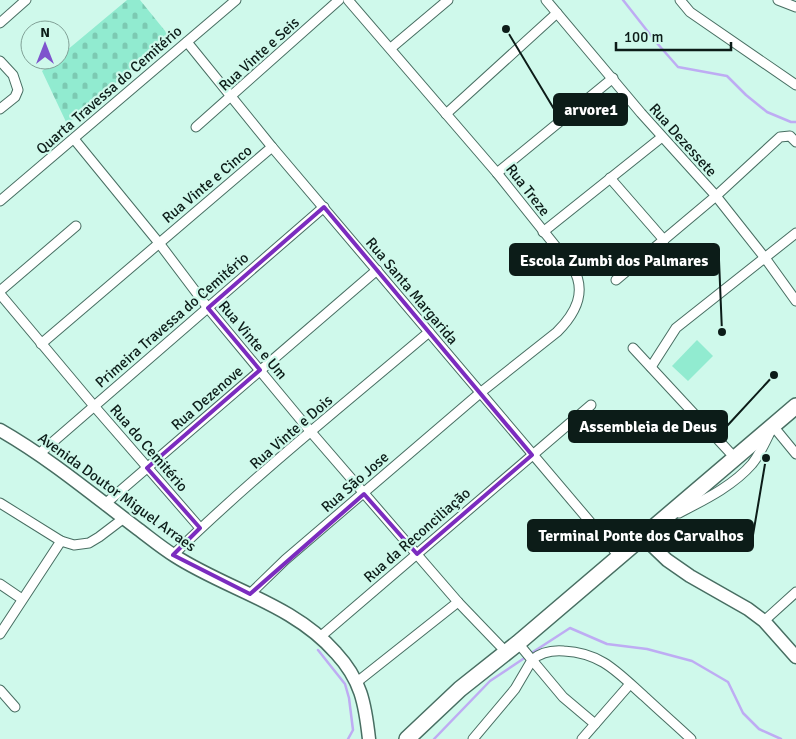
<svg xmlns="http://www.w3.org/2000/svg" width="796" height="739" viewBox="0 0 796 739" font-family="Signika,sans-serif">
<defs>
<pattern id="cemetery-stones" width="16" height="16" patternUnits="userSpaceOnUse" patternTransform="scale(1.25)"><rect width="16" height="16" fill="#91ebd0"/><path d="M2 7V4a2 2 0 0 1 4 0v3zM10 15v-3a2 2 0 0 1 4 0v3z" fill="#7cc9b2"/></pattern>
</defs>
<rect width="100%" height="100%" fill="#cff9eb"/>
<path fill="url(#cemetery-stones)" d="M127,0H140L170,37L67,124L42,71L55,60H60V56Z"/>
<path fill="#91ebd0" d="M697,340L713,356L688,381L672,366Z"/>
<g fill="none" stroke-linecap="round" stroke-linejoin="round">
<g stroke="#beacf3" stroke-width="2.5">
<path d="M623,0L656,42L678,67L727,76L746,95L767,112L791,122H796"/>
<path d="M318,650L345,684L349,698L353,730L348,739"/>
<path d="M533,652L570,628L607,644L647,649L692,661L728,682L743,713L759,729L781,739"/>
<path d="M434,739L490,681L523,659"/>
</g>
<defs>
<g id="street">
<path d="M546,0L641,113L716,196L765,258L796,301"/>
<path d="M680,0L690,12L796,85"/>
<path d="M778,0L796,7"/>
<path d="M0,23L26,0"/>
<path d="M187,42L272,147L619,556"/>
<path d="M391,48L448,0"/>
<path d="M0,61L13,75L18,90L15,97L0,109"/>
<path d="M446,114L557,13"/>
<path d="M196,127L339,0"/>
<path d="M74,139L159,243L208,308L311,432L458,602L507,653"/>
<path d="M497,173L613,78"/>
<path d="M610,178L664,240"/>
<path d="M0,201L236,0"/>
<path d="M543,232L662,137"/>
<path d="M616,280L716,196L780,137L790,136L796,142"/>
<path d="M0,291L76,226"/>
<path d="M0,294L94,406L200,528"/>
<path d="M41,344L272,147"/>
<path d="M633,348L735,458"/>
<path d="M651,367L676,328L796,233"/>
<path d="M39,454L324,207"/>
<path d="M0,503L61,541L74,545L89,543L99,537L124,518"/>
<path d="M105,504L377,270"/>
<path d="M679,513C704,500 733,486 752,464C761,453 767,438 773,426L796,454"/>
<path d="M173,555C254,476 343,405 429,332"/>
<path d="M0,584L22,599"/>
<path d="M250,594L285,560L480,393L557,332C576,313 587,292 573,268L497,173L348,0"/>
<path d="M764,621L796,592"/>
<path d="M0,634L61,541"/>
<path d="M320,637L591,405"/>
<path d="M357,682L458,602"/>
<path d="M0,690L15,707"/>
<path d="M595,724L563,697L532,660C541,652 551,650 564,651C602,653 618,673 645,697C660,711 676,725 691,739"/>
<path d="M473,739L515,689L532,660L518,643"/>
<path d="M582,739L630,684"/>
</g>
<g id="secondary">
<path d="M0,430C49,458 93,495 138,529C150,538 162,548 175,556C228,590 293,604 336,653C361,680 365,703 369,739"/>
<path d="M643,537L667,560L690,576L748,609L764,621L796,657"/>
</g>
<path id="primary" d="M407,739L460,689L518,643L796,406"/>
</defs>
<use href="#street" stroke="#486e62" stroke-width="11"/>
<use href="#secondary" stroke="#486e62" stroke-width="15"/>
<use href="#primary" stroke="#486e62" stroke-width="18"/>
<use href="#street" stroke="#fff" stroke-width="9"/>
<use href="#secondary" stroke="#fff" stroke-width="12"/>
<use href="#primary" stroke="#fff" stroke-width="15"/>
</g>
<path fill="none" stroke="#7b2cbf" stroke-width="4" stroke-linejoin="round" d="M324,207L532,455L417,554L364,494L250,594L173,555L200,528L147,468L260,370L208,308Z"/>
<g text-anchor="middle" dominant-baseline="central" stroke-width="4.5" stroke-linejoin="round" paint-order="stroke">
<g font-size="15" fill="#0c1c18" stroke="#cff9eb">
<text transform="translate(259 54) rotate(-42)">Rua Vinte e Seis</text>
<text transform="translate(109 90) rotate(-41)">Quarta Travessa do Cemitério</text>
<text transform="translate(683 140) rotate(48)">Rua Dezessete</text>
<text transform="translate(207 184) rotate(-40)">Rua Vinte e Cinco</text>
<text transform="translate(528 190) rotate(52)">Rua Treze</text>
<text transform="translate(412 291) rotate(50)">Rua Santa Margarida</text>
<text transform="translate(172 320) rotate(-41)">Primeira Travessa do Cemitério</text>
<text transform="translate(253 340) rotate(50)">Rua Vinte e Um</text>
<text transform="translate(207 398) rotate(-41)">Rua Dezenove</text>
<text transform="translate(291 432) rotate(-41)">Rua Vinte e Dois</text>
<text transform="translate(149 448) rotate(49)">Rua do Cemitério</text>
<text transform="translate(355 482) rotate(-41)">Rua São Jose</text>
<text transform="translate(117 492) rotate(36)">Avenida Doutor Miguel Arraes</text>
<text transform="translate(417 535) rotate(-41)">Rua da Reconciliação</text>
</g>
</g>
<path fill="none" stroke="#0c1c18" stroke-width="2" d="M506 29L554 109M722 332L719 260M774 375L727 426M766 458L753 535"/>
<g fill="#0c1c18" stroke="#cff9eb" stroke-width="2">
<circle cx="506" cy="29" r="5"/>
<circle cx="722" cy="332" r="5"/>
<circle cx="774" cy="375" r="5"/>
<circle cx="766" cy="458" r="5"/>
</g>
<g fill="#0c1c18" stroke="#0c1c18" stroke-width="2">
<rect x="554" y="94" width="73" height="31" rx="5"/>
<rect x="510" y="244" width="209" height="31" rx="5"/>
<rect x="569" y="411" width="158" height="31" rx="5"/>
<rect x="528" y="520" width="225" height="31" rx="5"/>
</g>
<g font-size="16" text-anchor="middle" font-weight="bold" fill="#fff">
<text x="591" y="115">arvore1</text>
<text x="614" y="266">Escola Zumbi dos Palmares</text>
<text x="648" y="432">Assembleia de Deus</text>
<text x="641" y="541">Terminal Ponte dos Carvalhos</text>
</g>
<g transform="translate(45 45)"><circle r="24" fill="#cff9eb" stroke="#81a197"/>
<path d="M0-4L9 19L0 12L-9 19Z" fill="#7e54cd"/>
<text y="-8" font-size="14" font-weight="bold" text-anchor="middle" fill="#0c1c18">N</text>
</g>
<path d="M616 42v8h115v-8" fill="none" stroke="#0c1c18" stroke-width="2.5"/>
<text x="624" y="42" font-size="15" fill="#0c1c18" stroke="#cff9eb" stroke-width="4" paint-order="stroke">100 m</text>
</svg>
